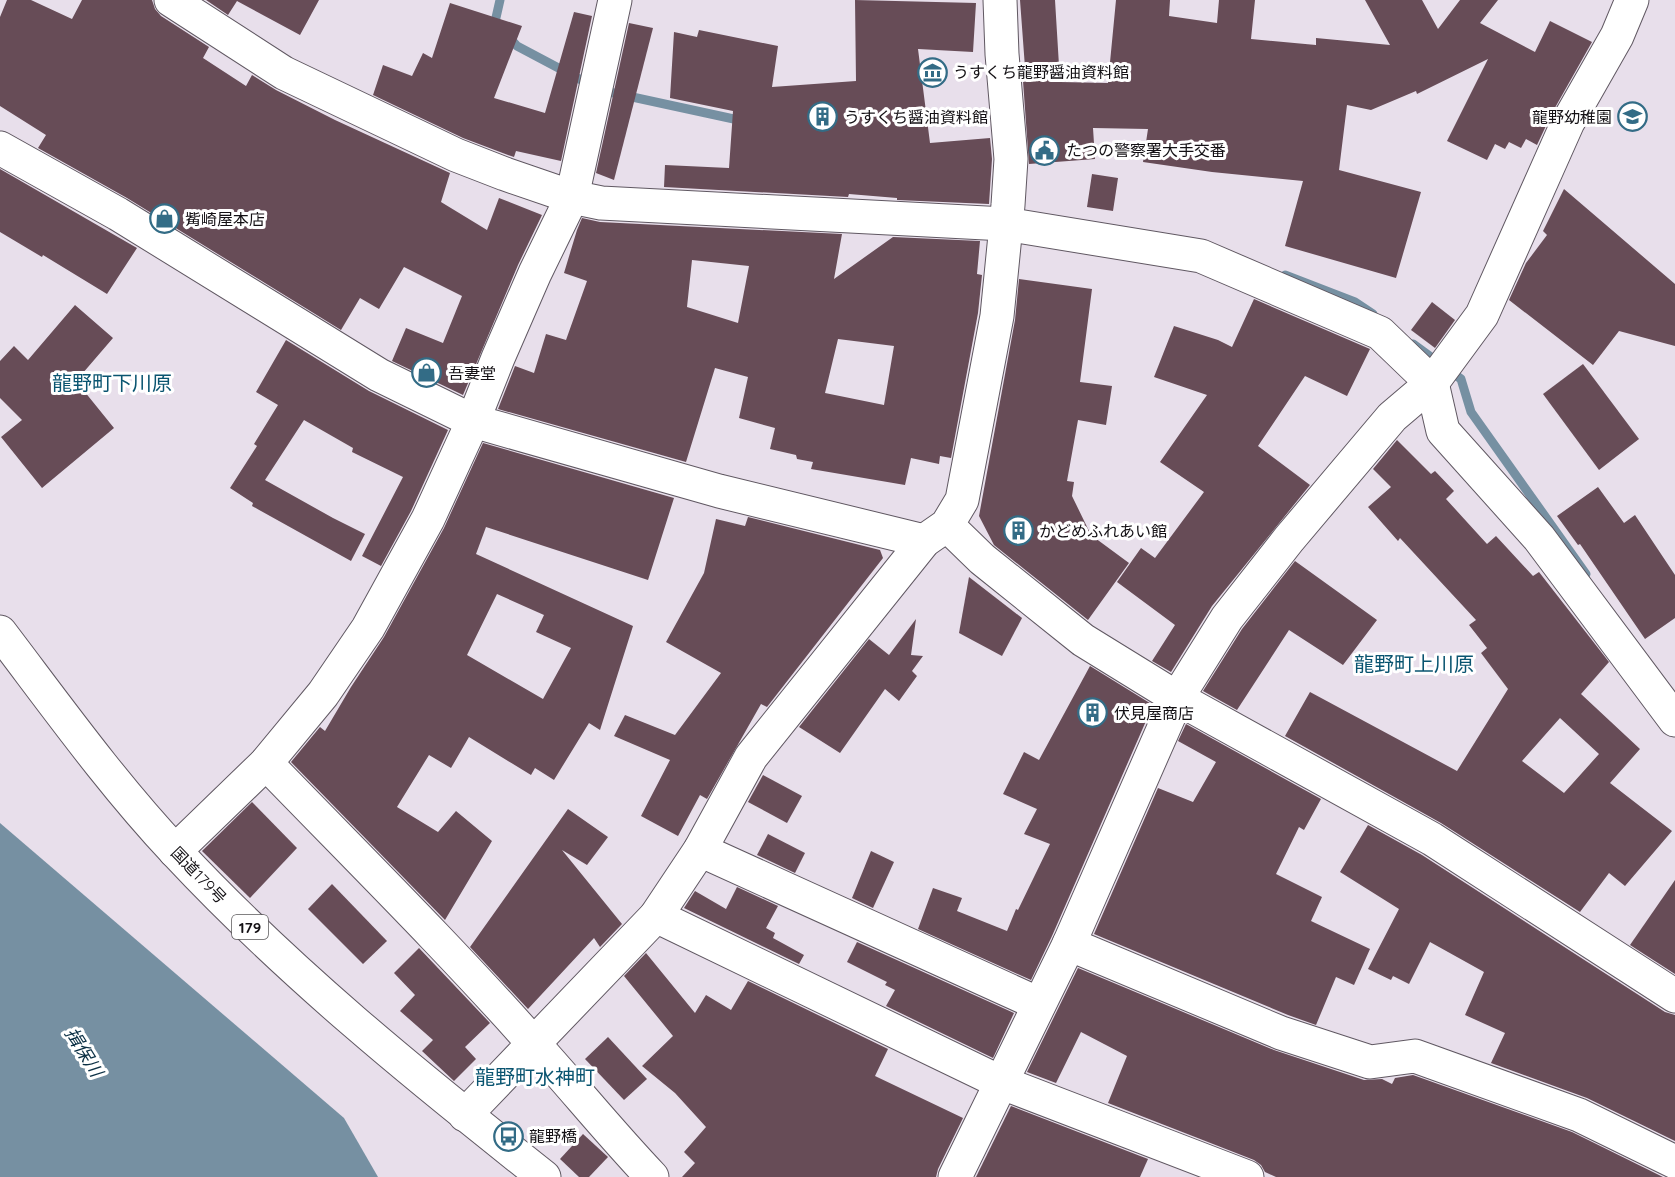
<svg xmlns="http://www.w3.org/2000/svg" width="1675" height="1177" viewBox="0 0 1675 1177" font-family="Quicksand,'Noto Sans JP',sans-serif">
<rect width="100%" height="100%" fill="#e8dfeb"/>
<path fill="#7690a2" d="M0,823L344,1118L378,1177H0Z"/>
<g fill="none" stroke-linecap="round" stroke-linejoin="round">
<g stroke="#7690a2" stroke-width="9">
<path d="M499,26L495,22L500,0"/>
<path d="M508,36L517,46L600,90L743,121"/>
<path d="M1285,275L1355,302L1373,314"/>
<path d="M1413,344L1461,379L1471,412L1586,574"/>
</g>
</g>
<g fill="#674c57" fill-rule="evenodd">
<path d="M7,0H31L72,19L82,0H152L155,9L161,16L209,47L203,58L246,86L252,75L276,90L335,120L450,173L441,202L487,230L499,198L542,215L518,265L463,395L392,361L406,328L443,343L462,296L404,267L379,309L360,298L341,330L127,198L38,148L46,135L0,106V17Z"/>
<path d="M206,0H319L300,35L237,1L228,15Z"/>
<path d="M855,0L976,3L973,52L918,49L930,143L990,138L992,159L989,204L897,200V198L849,194L848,197L664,187L665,165L729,168L733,111L670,98L674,32L697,37L699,30L778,46L772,87L856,81Z"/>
<path d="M1020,0H1055L1060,82L1108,83L1116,0H1170L1169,16L1217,23L1219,0H1255L1251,39L1316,45V38L1390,45L1365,0H1422L1438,29L1460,0H1498L1480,23L1535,52L1550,21L1592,42L1552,113L1537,145L1526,139L1521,148L1509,142L1505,149L1495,144L1487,160L1447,141L1488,59L1417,94L1416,91L1371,110L1347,105L1339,170L1421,192L1396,278L1285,246L1303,181L1212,172L1143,162L1148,129L1093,128L1095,159L1029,164L1023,81H1026Z"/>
<path d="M450,3L522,26L494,98L545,113L574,12L592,16L561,161L516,151L514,157L511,156L463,138L373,95L383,65L412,76L423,53L432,58Z"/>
<path d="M629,23L653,28L614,180L596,173Z"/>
<path d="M0,169L137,248L107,294L43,255L42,257L0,232Z"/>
<path d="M1092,174L1118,178L1113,211L1087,207Z"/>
<path d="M1564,189L1675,284V346L1619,331L1593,365L1509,300L1526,263L1547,235L1543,231Z"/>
<path d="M582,218L600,222L842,234L834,279L893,237L980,241L977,274L982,275L978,313L951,458L940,456L939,464L911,458L905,485L811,469L813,462L797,459L796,455L770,449L775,428L739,418L748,377L715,368L686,462L498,409L515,366L534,373L546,334L566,340L587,281L564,273L577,230ZM692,260L749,266L738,323L687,307ZM838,339L894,346L884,405L825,393Z"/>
<path d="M1019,279L1092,289L1080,382L1112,386L1106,425L1078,420L1067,481L1074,482L1072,496L1091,535L1129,563L1088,620L994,545L979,516L1015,320Z"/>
<path d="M1254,299L1370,349L1347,396L1305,376L1258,446L1310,485L1212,606L1171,672L1152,661L1175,625L1117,582L1141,548L1155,558L1204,492L1160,462L1207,395L1154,377L1174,326L1218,340L1232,347Z"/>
<path d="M1432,302L1455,320L1435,348L1411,330Z"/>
<path d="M75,305L113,338L76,381L114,428L42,488L1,437L22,420L0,398V361L14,346L28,360Z"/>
<path d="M286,340L369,391L448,430L411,511L381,566L362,556L403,477L352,452L353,448L304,420L265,480L333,518L365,534L351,561L252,506L253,503L230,488L257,446L254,444L278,405L256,392Z"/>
<path d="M1583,364L1639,439L1599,470L1543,394Z"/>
<path d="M1397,440L1431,474L1435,471L1454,491L1446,499L1487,544L1496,536L1533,576L1539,572L1609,662L1581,694L1640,749L1610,783L1672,831L1625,886L1609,873L1580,912L1441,823L1285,736L1310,692L1457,771L1508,689L1481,653L1487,648L1469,625L1476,620L1400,538L1398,541L1368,507L1391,487L1373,469ZM1560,718L1599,754L1564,793L1522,761Z"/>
<path d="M483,443L674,498L648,580L486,527L476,554L633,626L600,730L589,723L554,780L535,768L531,775L469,737L451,768L429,755L397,807L438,832L456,811L492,841L445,920L291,762L320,727L325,731L351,687L384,637L444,528ZM497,594L544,615L536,632L571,648L543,699L467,655Z"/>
<path d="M1598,487L1624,523L1635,515L1675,575V618L1645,639L1580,544L1578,545L1557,516Z"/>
<path d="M748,517L880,550L883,558L767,707L761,704L707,799L700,795L678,836L641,816L670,760L614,736L625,715L675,735L721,673L666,642L704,573L716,519L745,526Z"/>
<path d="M1295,561L1377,620L1343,665L1289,630L1237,710L1203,691L1242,629Z"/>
<path d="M969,577L1022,618L1002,656L959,633Z"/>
<path d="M916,619L911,655L923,656L912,671L917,676L899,701L885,689L840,753L799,727L869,639L889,655Z"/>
<path d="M1090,666L1153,705L1052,936L1031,980L918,929L933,888L962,898L957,911L1007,931L1016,909L1018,910L1050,844L1024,834L1037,809L1003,794L1024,752L1039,760Z"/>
<path d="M1186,724L1321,799L1304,830L1299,827L1276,874L1322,897L1311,921L1370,949L1354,985L1336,977L1316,1025L1288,1015L1094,934L1158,788L1193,802L1216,762L1178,741Z"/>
<path d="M763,775L802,796L787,823L748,802Z"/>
<path d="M252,802L297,848L250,898L202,851Z"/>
<path d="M568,809L608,837L587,865L562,850L622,924L600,947L594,938L528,1009L470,947Z"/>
<path d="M1368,825L1422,855L1665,1012L1675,1015V1141L1587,1098L1491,1063L1505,1033L1465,1015L1484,972L1430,942L1409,984L1393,976L1391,980L1368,969L1399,909L1340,872Z"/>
<path d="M768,834L805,853L795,873L757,855Z"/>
<path d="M871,851L894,862L873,908L852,898Z"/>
<path d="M1675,880V974L1630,945Z"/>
<path d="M332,884L387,941L363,964L308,909Z"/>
<path d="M737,887L778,906L766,928L775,933L773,938L804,955L799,964L684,908L695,891L726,909Z"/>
<path d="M857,942L1014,1013L993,1058L886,1006L895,990L885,985L887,982L847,962Z"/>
<path d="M419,948L490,1023L465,1047L476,1059L454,1081L422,1051L433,1040L400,1011L415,995L394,973Z"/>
<path d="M646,953L695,1013L706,995L731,1010L748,981L888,1049L875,1076L963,1118L938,1169L936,1177H682L695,1163L684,1152L706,1127L675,1093L642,1066L673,1036L624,976Z"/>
<path d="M1078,968L1274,1050L1364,1080L1382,1079L1392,1084L1395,1078L1413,1075L1572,1132L1663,1177H1276L1265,1172L1261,1165L1254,1160L1108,1103L1127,1056L1081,1032L1056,1083L1027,1072Z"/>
<path d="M608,1037L647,1079L624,1100L585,1059Z"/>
<path d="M1011,1106L1148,1159L1140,1177H976Z"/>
<path d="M583,1134L608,1157L589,1177H579L560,1159Z"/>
</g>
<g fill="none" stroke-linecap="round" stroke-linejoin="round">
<defs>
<g id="street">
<path d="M171,0L284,73L456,155L505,174L572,197L601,203L1005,224L1201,256L1380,333L1432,383L1443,431L1539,538L1675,720"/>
<path d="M0,148L118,214L379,375L473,421L719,491L924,541"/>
<path d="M947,525L982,559L1083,640L1177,698L1432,839L1675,996"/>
<path d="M266,763C356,856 448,947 534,1044C574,1088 611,1134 652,1177"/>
<path d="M700,850L1039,1004"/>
<path d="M175,851L266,763L323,694L368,628L428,519L473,421L498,358L535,273L572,197L615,0"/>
<path d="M656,916L1000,1082L1247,1177"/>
<path d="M1069,944L1281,1033L1370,1062L1415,1056L1579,1115L1675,1162"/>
<path d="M465,1115L656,916L700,850L751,757L924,541L947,525L962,500L997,316L1008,205L1011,159L1002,54L1000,0"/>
<path d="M955,1177L1069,944L1177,698L1227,618L1289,539L1392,417L1432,383L1482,315L1568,122L1617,36L1632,0"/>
</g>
<path id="highway" d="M0,632C57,707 112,784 176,852C288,972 416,1076 544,1177"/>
</defs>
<use href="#street" stroke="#605862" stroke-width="35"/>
<use href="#highway" stroke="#605862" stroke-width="35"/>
<use href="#street" stroke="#fff" stroke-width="33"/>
<use href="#highway" stroke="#fff" stroke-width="33"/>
</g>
<defs>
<symbol id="museum-ring" viewBox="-11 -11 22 22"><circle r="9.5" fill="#fff" stroke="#336c86" stroke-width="1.5"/><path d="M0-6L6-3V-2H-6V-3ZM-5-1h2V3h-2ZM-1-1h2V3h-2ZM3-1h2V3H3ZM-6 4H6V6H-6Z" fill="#336c86"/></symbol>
<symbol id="building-ring" viewBox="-11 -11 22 22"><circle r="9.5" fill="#fff" stroke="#336c86" stroke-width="1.5"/><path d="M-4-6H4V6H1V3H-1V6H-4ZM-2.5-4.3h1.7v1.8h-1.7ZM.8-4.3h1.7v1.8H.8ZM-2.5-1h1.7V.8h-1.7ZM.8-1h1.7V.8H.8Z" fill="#336c86"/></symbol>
<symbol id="school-ring" viewBox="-11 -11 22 22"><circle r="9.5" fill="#fff" stroke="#336c86" stroke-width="1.5"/><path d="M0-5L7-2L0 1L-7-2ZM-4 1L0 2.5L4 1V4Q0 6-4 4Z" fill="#336c86"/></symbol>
<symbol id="civic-ring" viewBox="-11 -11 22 22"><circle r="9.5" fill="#fff" stroke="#336c86" stroke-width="1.5"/><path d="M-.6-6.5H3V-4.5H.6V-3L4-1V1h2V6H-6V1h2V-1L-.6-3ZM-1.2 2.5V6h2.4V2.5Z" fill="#336c86"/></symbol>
<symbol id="shop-ring" viewBox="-11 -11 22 22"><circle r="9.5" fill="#fff" stroke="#336c86" stroke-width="1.5"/><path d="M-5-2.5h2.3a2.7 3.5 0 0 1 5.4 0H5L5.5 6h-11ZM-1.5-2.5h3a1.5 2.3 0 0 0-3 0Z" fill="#336c86"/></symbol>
<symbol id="bus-ring" viewBox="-11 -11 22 22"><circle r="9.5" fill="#fff" stroke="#336c86" stroke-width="1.5"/><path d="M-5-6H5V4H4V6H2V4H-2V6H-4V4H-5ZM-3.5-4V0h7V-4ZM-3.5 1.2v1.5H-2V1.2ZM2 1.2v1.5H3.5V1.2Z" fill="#336c86"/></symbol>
</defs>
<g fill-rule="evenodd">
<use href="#museum-ring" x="916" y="56" width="33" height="33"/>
<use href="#building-ring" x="806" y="100" width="33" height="33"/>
<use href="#school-ring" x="1616" y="100" width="33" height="33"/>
<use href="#civic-ring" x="1028" y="134" width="33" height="33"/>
<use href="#shop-ring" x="148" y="202" width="33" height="33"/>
<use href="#shop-ring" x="410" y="356" width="33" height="33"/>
<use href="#building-ring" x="1002" y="514" width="33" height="33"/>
<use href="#building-ring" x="1076" y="696" width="33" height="33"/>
<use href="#bus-ring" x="492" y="1120" width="33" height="33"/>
</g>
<g text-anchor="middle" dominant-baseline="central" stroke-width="6" stroke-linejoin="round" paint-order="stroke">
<rect fill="#fff" stroke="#5a585a" stroke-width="1.5" x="232" y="915" width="36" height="24" rx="4.5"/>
<g font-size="15" font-weight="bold" fill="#131014">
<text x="250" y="927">179</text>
</g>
<g font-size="16" fill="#131014" stroke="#fff" text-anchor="start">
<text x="953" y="72">うすくち龍野醤油資料館</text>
<text x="844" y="117">うすくち醤油資料館</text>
<text x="1612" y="117" text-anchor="end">龍野幼稚園</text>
<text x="1066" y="150">たつの警察署大手交番</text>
<text x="185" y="219">觜崎屋本店</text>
<text x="448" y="373">吾妻堂</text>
<text x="1039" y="531">かどめふれあい館</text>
<text x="1114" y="713">伏見屋商店</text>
<text x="529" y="1136">龍野橋</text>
</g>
<g font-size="16" fill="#131014" stroke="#fff">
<text transform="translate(199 875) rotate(46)">国道179号</text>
</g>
<g font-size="18" font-style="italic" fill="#0a2f44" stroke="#fff">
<text transform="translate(84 1052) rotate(58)">揖保川</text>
</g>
<g font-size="20" fill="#095470" stroke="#fff">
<text x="112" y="382">龍野町下川原</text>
<text x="1414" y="663">龍野町上川原</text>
<text x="535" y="1076">龍野町水神町</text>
</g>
</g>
</svg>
